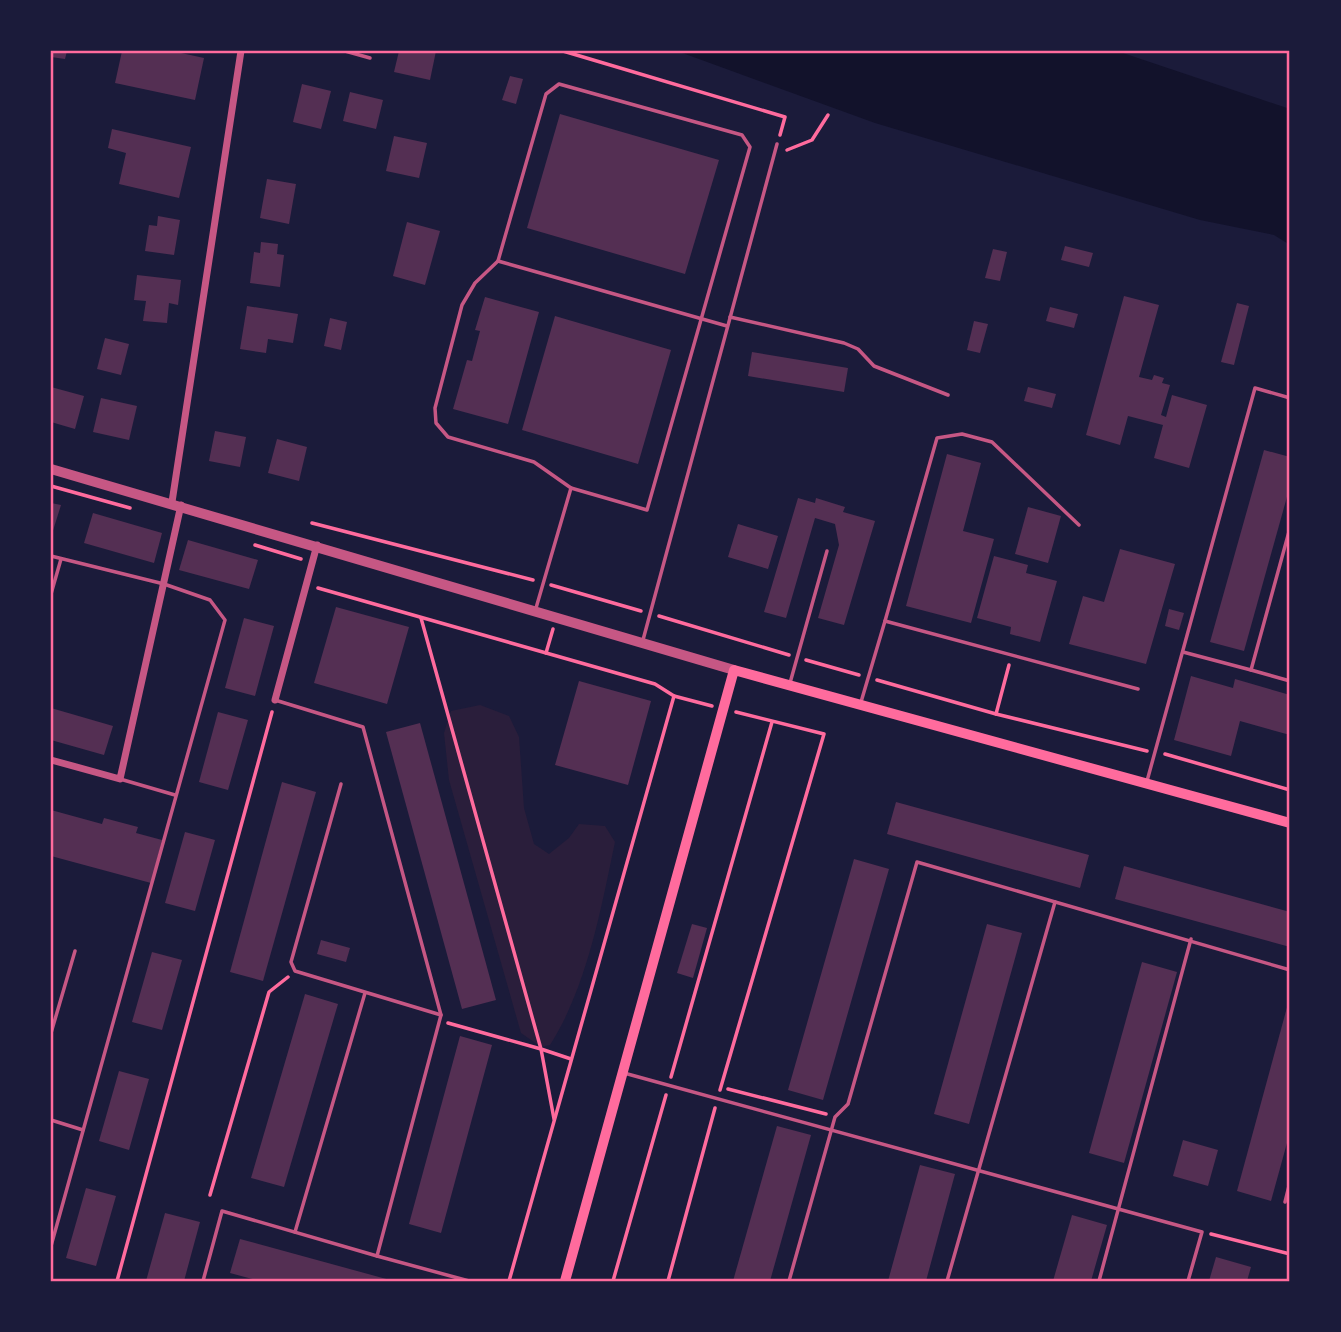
<svg xmlns="http://www.w3.org/2000/svg" width="1341" height="1332" viewBox="0 0 1341 1332" font-family="'Fira Sans Condensed',sans-serif">
<rect width="100%" height="100%" fill="#1b1b3a"/>
<path fill="#2a1e3b" d="M480,705L509,716L519,737L524,808L534,844L549,854L569,838L579,824L605,826L615,842C601,909 587,987 550,1045L541,1047L521,1033L449,780L444,733L451,711Z"/>
<path fill="#12122b" d="M677,51H1117L1290,109V245L1274,235L1200,220L875,123Z"/>
<g fill="#542f53">
<path d="M51,51H67L65,59L51,57Z"/>
<path d="M122,51H172L204,58L195,100L115,83Z"/>
<path d="M399,51H436L430,80L394,72Z"/>
<path d="M510,76L523,79L516,104L502,100Z"/>
<path d="M302,84L331,91L321,129L293,122Z"/>
<path d="M350,92L383,100L376,129L343,121Z"/>
<path d="M560,114L719,160L685,274L527,228Z"/>
<path d="M112,129L191,147L179,198L119,184L126,153L108,148Z"/>
<path d="M394,136L427,143L419,178L386,171Z"/>
<path d="M267,179L296,184L289,224L260,218Z"/>
<path d="M158,216L180,220L174,255L145,251L149,225L157,226Z"/>
<path d="M407,222L440,231L425,285L393,276Z"/>
<path d="M261,242L278,244L277,254L284,255L280,287L250,283L254,252L260,253Z"/>
<path d="M1065,246L1093,253L1089,267L1061,260Z"/>
<path d="M993,249L1007,252L1000,281L985,278Z"/>
<path d="M137,275L181,280L178,305L169,303L167,323L143,321L146,301L134,300Z"/>
<path d="M1124,296L1159,305L1139,377L1152,380L1154,375L1164,378L1162,383L1170,385L1161,415L1166,417L1172,395L1207,405L1189,468L1154,458L1163,425L1128,416L1120,445L1086,435Z"/>
<path d="M485,297L539,312L508,424L453,409L467,360L472,361L480,331L475,330Z"/>
<path d="M1237,303L1249,306L1234,365L1221,362Z"/>
<path d="M247,306L298,314L293,343L268,339L266,353L240,349Z"/>
<path d="M1050,307L1078,314L1074,328L1046,321Z"/>
<path d="M555,316L671,350L638,464L522,430Z"/>
<path d="M330,318L347,322L341,350L324,346Z"/>
<path d="M974,321L988,324L980,353L967,350Z"/>
<path d="M105,338L129,344L121,375L97,369Z"/>
<path d="M752,352L848,368L844,392L748,376Z"/>
<path d="M51,387L84,396L75,429L51,422Z"/>
<path d="M1028,387L1056,394L1052,408L1024,401Z"/>
<path d="M101,398L137,406L129,440L93,432Z"/>
<path d="M215,431L246,437L240,467L209,461Z"/>
<path d="M277,439L307,447L299,481L268,473Z"/>
<path d="M1264,450L1290,457V486L1244,651L1210,642Z"/>
<path d="M947,454L981,463L963,531L994,539L971,623L906,606Z"/>
<path d="M798,498L815,503L816,498L845,507L843,512L875,521L844,625L818,618L839,545L835,524L815,518L786,618L764,612Z"/>
<path d="M51,503L61,505L51,537Z"/>
<path d="M1028,507L1061,516L1048,563L1015,554Z"/>
<path d="M93,513L162,533L154,563L84,543Z"/>
<path d="M738,524L778,536L768,569L728,557Z"/>
<path d="M188,540L258,560L249,589L179,570Z"/>
<path d="M1120,549L1175,564L1146,664L1069,644L1083,596L1104,602Z"/>
<path d="M994,556L1028,565L1026,573L1057,581L1040,642L1010,634L1011,627L977,618Z"/>
<path d="M336,607L409,627L387,704L314,683Z"/>
<path d="M1169,609L1184,613L1179,630L1165,626Z"/>
<path d="M244,618L274,626L255,696L225,688Z"/>
<path d="M1191,676L1233,688L1235,679L1290,695V735L1240,721L1231,756L1174,740Z"/>
<path d="M579,681L651,701L628,785L555,765Z"/>
<path d="M51,708L113,726L104,755L51,740Z"/>
<path d="M218,712L248,720L228,790L199,782Z"/>
<path d="M420,723L496,1000L462,1009L386,732Z"/>
<path d="M282,782L316,792L263,981L230,972Z"/>
<path d="M896,802L1089,855L1080,888L887,834Z"/>
<path d="M51,810L102,824L104,818L138,827L136,833L162,840L151,883L51,856Z"/>
<path d="M185,832L215,840L195,911L165,903Z"/>
<path d="M854,859L889,869L823,1100L788,1090Z"/>
<path d="M1124,866L1290,912V947L1115,899Z"/>
<path d="M692,924L707,928L693,978L677,973Z"/>
<path d="M987,924L1022,933L969,1124L934,1114Z"/>
<path d="M321,940L350,948L346,962L317,954Z"/>
<path d="M152,952L182,960L162,1030L132,1022Z"/>
<path d="M1142,962L1177,972L1124,1163L1089,1153Z"/>
<path d="M305,994L338,1004L284,1187L251,1178Z"/>
<path d="M1289,1000L1290,1132L1271,1201L1237,1191Z"/>
<path d="M460,1036L492,1045L441,1233L409,1224Z"/>
<path d="M119,1071L149,1079L129,1150L99,1141Z"/>
<path d="M777,1126L811,1135L770,1281H733Z"/>
<path d="M1183,1140L1218,1150L1208,1186L1173,1176Z"/>
<path d="M920,1165L955,1174L926,1281H888Z"/>
<path d="M86,1188L116,1196L96,1266L66,1258Z"/>
<path d="M165,1213L200,1222L184,1281H146Z"/>
<path d="M1072,1215L1107,1225L1091,1281H1053Z"/>
<path d="M240,1239L390,1280L389,1281H260L230,1273Z"/>
<path d="M1216,1257L1251,1267L1247,1281H1209Z"/>
</g>
<g fill="none" stroke-linecap="round" stroke-linejoin="round">
<g stroke="#ff6b9d" stroke-width="3.5">
<path d="M563,51L785,117L780,135"/>
<path d="M787,150L812,140L828,115"/>
<path d="M51,486L130,508"/>
<path d="M312,523L533,580"/>
<path d="M255,545L301,559"/>
<path d="M551,585L641,611"/>
<path d="M318,588L655,684L674,696L509,1281"/>
<path d="M659,616L789,655"/>
<path d="M421,618L541,1049L571,1059"/>
<path d="M546,653L553,629"/>
<path d="M806,660L859,675"/>
<path d="M877,680L996,714L1147,751"/>
<path d="M674,696L712,706"/>
<path d="M996,714L1009,665"/>
<path d="M1165,754L1290,790"/>
<path d="M448,1023L541,1049L554,1119"/>
<path d="M671,1077L772,722"/>
<path d="M728,1089L826,1114"/>
<path d="M720,1090L824,734L736,712"/>
<path d="M210,1195L269,992L288,977"/>
<path d="M1211,1234L1290,1254"/>
<path d="M117,1281L272,712"/>
<path d="M613,1281L666,1095"/>
<path d="M668,1281L715,1108"/>
</g>
<g stroke="#c65784" stroke-width="3.5">
<path d="M345,51L370,58"/>
<path d="M559,84L742,135L750,147L647,510L571,488L534,462L448,437L436,423L435,408L462,305L475,283L498,261L546,94Z"/>
<path d="M498,261L727,326"/>
<path d="M730,317L844,343L858,349L874,366L948,395"/>
<path d="M51,556L164,584L210,600L225,620L51,1246"/>
<path d="M51,594L61,559"/>
<path d="M536,608L571,488"/>
<path d="M885,621L937,438L962,434L992,442L1079,525"/>
<path d="M643,640L777,144"/>
<path d="M1183,652L1251,670L1290,528"/>
<path d="M1251,670L1290,681"/>
<path d="M790,683L827,551"/>
<path d="M275,700L363,727L441,1015L377,1256L469,1281"/>
<path d="M861,702L885,621L1138,689"/>
<path d="M120,779L175,795"/>
<path d="M1147,781L1255,388L1290,398"/>
<path d="M341,784L291,962L295,971L441,1015"/>
<path d="M51,1033L75,951"/>
<path d="M624,1073L1202,1232L1188,1281"/>
<path d="M51,1120L83,1130"/>
<path d="M1285,1202L1290,1182"/>
<path d="M295,1232L365,993"/>
<path d="M203,1281L222,1211L377,1256"/>
<path d="M789,1281L835,1117L848,1104L917,862L1290,970"/>
<path d="M947,1281L1055,902"/>
<path d="M1099,1281L1191,939"/>
</g>
<g stroke="#c65784" stroke-width="7">
<path d="M172,502L241,51"/>
<path d="M275,700L317,545"/>
<path d="M51,760L120,779L181,505"/>
</g>
<path stroke="#c65784" stroke-width="10" d="M51,469L734,670"/>
<path stroke="#ff6b9d" stroke-width="10" d="M565,1281L734,670L1290,823"/>
</g>
<rect width="1341" height="1332" fill="none" stroke="#1b1b3a" stroke-width="105"/>
<rect x="52" y="52" width="1236" height="1228" fill="none" stroke="#ff6b9d" stroke-width="2.5"/>
</svg>
